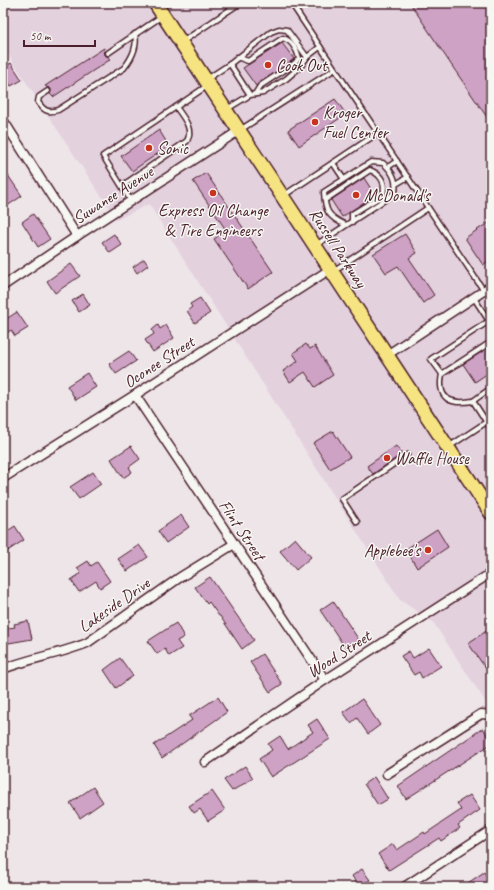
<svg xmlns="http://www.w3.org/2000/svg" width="494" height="890" viewBox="0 0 494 890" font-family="Caveat,sans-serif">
<rect width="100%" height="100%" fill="#eee5e9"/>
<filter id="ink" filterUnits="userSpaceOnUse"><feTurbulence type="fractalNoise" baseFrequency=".025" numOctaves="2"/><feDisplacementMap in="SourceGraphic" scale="8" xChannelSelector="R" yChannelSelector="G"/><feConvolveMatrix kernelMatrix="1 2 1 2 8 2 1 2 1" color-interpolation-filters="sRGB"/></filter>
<g filter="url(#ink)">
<path fill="#e4d1de" d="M3,3H491V710L433,622L400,600L149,204L117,220L3,47Z"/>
<g fill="#cea2c5" stroke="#4a1f2b">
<path d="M410,3H491V123L452,66Z"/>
<path d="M282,43L294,59L256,86L243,68Z"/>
<path d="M104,48L105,55L111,59L53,97L50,94L51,89L45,86Z"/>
<path d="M11,63L22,80L11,86L3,74V68Z"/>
<path d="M335,99L346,114L299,146L288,130Z"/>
<path d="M159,130L169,146L132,171L121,156Z"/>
<path d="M3,168L22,196L7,206L3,200L6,195L3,191Z"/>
<path d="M206,173L273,272L248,289L214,239L226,230L193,181Z"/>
<path d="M364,178L375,195L342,217L331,200Z"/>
<path d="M33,214L50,239L38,247L22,222Z"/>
<path d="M491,221V259L483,265L465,238Z"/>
<path d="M114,234L122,245L110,253L102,242Z"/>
<path d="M405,234L417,253L409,258L434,295L423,303L398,266L386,273L373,254Z"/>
<path d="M144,259L148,265L137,273L133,267Z"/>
<path d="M71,264L80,276L55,293L47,281Z"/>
<path d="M83,294L90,305L79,312L72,301Z"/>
<path d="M200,298L210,313L195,323L187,311L192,307L190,304Z"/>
<path d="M17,312L28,328L15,336L11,330L3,336V321Z"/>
<path d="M158,325L160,329L166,325L174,338L153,352L145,340L154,334L152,330Z"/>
<path d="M306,344L310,349L315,346L333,375L315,387L305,372L290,382L283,371L298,361L293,353Z"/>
<path d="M491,346V371L475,382L463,364Z"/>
<path d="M129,351L136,361L116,374L109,364Z"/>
<path d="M87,373L96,387L76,400L67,386Z"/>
<path d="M333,431L350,457L330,469L313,443Z"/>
<path d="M131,446L140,459L129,467L132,472L123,478L111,459Z"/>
<path d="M396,446L402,454L373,474L367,466Z"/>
<path d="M93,472L101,484L79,499L70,487Z"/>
<path d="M181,515L189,527L166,543L158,531Z"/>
<path d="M15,526L24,540L3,554V534Z"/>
<path d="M437,529L448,547L417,568L406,549Z"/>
<path d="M295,538L311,557L296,570L280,551Z"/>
<path d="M139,545L148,557L127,571L118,559Z"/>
<path d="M88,561L91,566L97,562L110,581L100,588L96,581L79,592L71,580L81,573L77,568Z"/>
<path d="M210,577L254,640L242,649L220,616H219L209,602L207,604L195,587Z"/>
<path d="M333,601L359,640L346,649L320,610Z"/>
<path d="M28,621L32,639L3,644V629L15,627L14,624Z"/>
<path d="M176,623L184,637L177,641L182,648L169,656L165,649L157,654L148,641Z"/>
<path d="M491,628V676L468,643Z"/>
<path d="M429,648L441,666L422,678L419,672L414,675L401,656L409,651L413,658Z"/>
<path d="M262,654L282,684L270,692L250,662Z"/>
<path d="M120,658L133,676L116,688L104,670Z"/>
<path d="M218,697L227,712L162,758L154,745L192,720L189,716Z"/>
<path d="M362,699L380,725L368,734L357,718L351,723L343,712Z"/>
<path d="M317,719L330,739L271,777L259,759L272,750L268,744L280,736L288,749L313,732L308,725Z"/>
<path d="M483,728L491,741V744L406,799L398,786Z"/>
<path d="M245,766L253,778L232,791L224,780Z"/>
<path d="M374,777L388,799L378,805L364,784Z"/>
<path d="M93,787L103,802L80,818L70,803Z"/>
<path d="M212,791L225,810L208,821L200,809L194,813L189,806Z"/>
<path d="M470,795L480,810L458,825L460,828L441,841L439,838L389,870L378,854L393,844L397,850L424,832L425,834L461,810L457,803Z"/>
<path d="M362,869L370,880L359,887L352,876Z"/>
<path d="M484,872L490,881L484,884L486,887H462Z"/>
</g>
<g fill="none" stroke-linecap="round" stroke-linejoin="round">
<defs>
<g id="lane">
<path d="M291,3L335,69"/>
<path d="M182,42L240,3"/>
<path d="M108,53L162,16"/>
<path d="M237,57L248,61L283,38C292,41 297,50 299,58L295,63L260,86L255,94"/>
<path d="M230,64L250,95"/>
<path d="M207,79L230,64L271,32L279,29L287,30L307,57L320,47"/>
<path d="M48,91L39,97L38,102C44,111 48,113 58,110L124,68C132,58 138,47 135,34"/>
<path d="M176,107L207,86"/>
<path d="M227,109L250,95L263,93L286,79L301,66L307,57"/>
<path d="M240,130L335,69L484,291"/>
<path d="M333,163L343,178"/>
<path d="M388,167L397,161"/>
<path d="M396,184L408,177"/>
<path d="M122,186L187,141C194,129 183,117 176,107L103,156L131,201"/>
<path d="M283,196L378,133"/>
<path d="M325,200L370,170C382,175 386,183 383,195L352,214V222"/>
<path d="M316,245L395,193C397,180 393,172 383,163L371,162L324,192C325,211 328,217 346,225"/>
<path d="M333,271L428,208"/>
<path d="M442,374L431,359L489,321L474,298"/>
<path d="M491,388L473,401L491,429"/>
<path d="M473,401C450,405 437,399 442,374L491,342"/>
<path d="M450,446L491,419"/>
<path d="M357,522L342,499L407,455"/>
</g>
<g id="street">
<path d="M3,120L77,236"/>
<path d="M3,286L77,236L240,130"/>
<path d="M387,355L491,286"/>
<path d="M135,395L325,680"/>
<path d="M3,478L135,395L329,270"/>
<path d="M3,669C31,658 60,654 87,643L179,578L234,544"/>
<path d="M205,762L325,680L491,573"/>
<path d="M387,774L481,714L491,715"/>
<path d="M404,887L491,830"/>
</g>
<path id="primary" d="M155,3L491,513"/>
</defs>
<use href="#lane" stroke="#4a1f2b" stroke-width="7"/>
<use href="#street" stroke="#4a1f2b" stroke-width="11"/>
<use href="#primary" stroke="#4a1f2b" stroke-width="16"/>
<use href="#lane" stroke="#f6f6f2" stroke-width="4"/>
<use href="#street" stroke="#f6f6f2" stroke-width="8"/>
<use href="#primary" stroke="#f6e381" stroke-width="13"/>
</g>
</g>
<g fill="#c8321e" stroke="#f6f6f2" stroke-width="1.5">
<circle cx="268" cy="65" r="4"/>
<circle cx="315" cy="122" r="4"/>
<circle cx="149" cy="148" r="4"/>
<circle cx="213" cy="193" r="4"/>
<circle cx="356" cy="195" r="4"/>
<circle cx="387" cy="458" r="4"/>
<circle cx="428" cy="550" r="4"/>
</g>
<g text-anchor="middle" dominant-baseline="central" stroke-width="3" stroke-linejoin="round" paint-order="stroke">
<g font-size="17" fill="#4a1f2b" stroke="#f6f6f2" text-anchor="start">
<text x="276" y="65">Cook Out</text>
<text x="323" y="112">Kroger<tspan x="323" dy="20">Fuel Center</tspan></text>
<text x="157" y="148">Sonic</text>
<text x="364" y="195">McDonald's</text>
<text x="213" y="210" text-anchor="middle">Express Oil Change<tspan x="213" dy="20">&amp; Tire Engineers</tspan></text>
<text x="395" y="458">Waffle House</text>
<text x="420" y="550" text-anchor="end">Applebee's</text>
</g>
<g font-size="17" fill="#4a1f2b" stroke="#f6f6f2">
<text transform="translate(113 195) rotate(-33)">Suwanee Avenue</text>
<text transform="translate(338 248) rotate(57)">Russell Parkway</text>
<text transform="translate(159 362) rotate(-33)">Oconee Street</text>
<text transform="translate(242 530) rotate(56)">Flint Street</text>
<text transform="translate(114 605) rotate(-35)">Lakeside Drive</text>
<text transform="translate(339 654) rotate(-33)">Wood Street</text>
</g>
</g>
<rect width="494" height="890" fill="none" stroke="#f6f6f2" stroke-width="16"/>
<rect x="8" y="8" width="478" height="874" fill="none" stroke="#4a1f2b" stroke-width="1.5" filter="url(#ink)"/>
<path d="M24 40v6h71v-6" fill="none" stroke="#4a1f2b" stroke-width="2"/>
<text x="30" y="40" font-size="12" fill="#4a1f2b" stroke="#f6f6f2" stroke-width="3" paint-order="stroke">50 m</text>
</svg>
